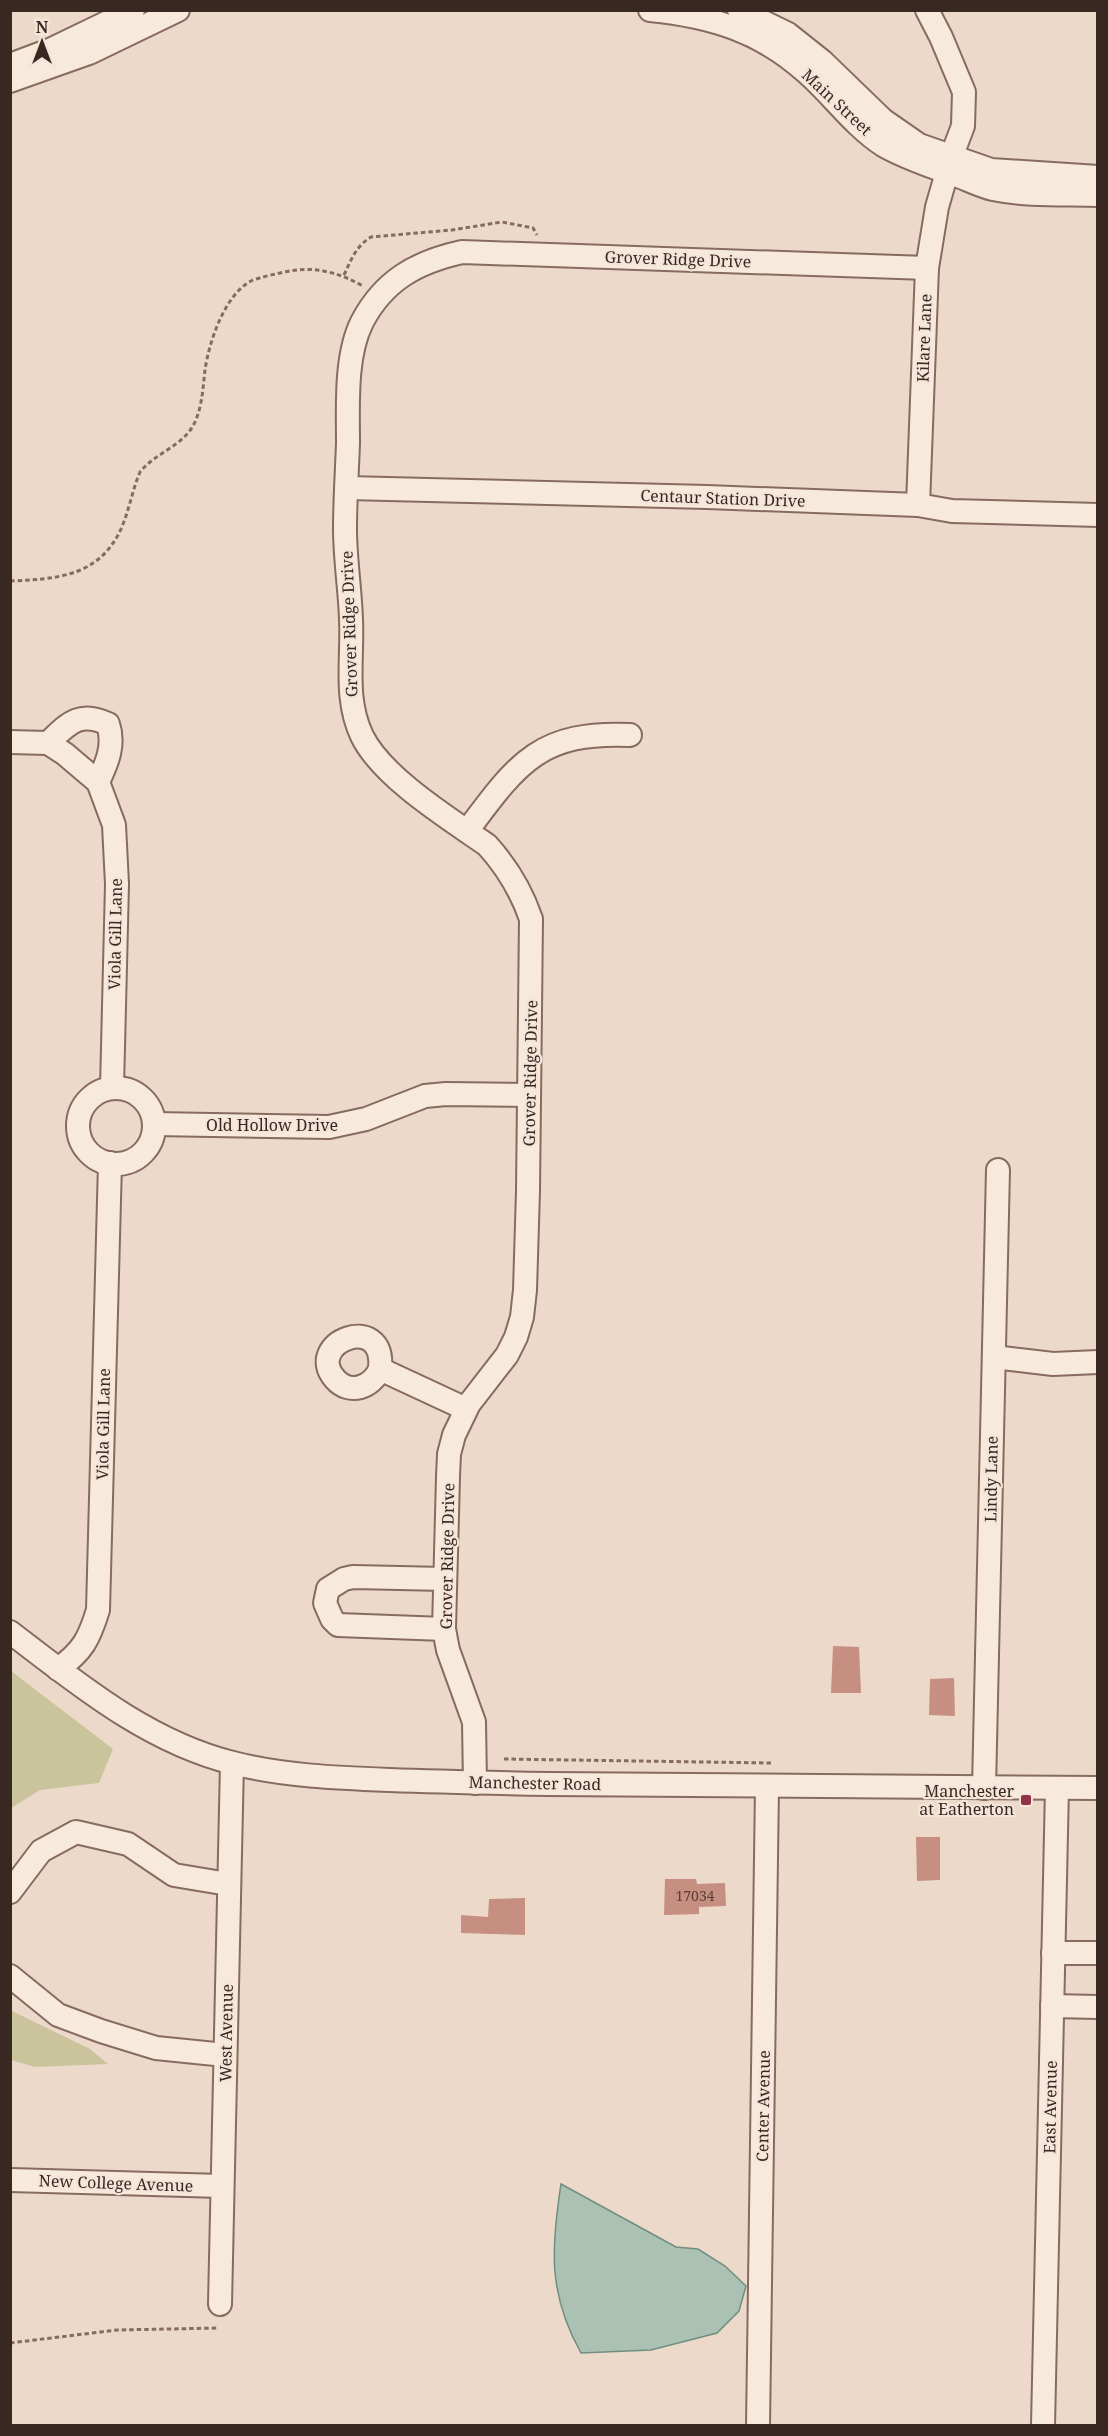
<svg xmlns="http://www.w3.org/2000/svg" width="1108" height="2436" viewBox="0 0 1108 2436" font-family="'Noto Serif',serif">
<rect width="100%" height="100%" fill="#ecd9c9"/>
<g fill="#cac49d">
<path d="M11,1671L113,1749L99,1783L40,1790L11,1808Z"/>
<path d="M10,2010L90,2049L108,2064L35,2067L11,2060Z"/>
</g>
<path fill="#aac1b4" stroke="#708f80" stroke-width="1.5" d="M561,2184L676,2247L698,2249L725,2266L746,2286L739,2311L717,2333L651,2350L581,2353C548,2294 551,2249 561,2184Z"/>
<g fill="#c78e82">
<path d="M833,1646L859,1647L861,1693H831Z"/>
<path d="M954,1678L955,1716L929,1715L930,1679Z"/>
<path d="M916,1837H940V1880L917,1881Z"/>
<path d="M665,1879H696L697,1884L725,1883L726,1906L699,1907V1914L664,1915Z"/>
<path d="M525,1898V1935L461,1933V1915L488,1917L489,1899Z"/>
</g>
<g fill="none" stroke-linecap="round" stroke-linejoin="round">
<defs>
<g id="minor">
<path d="M650,10C711,16 761,31 807,73C833,96 854,126 883,145C905,158 931,166 955,175C967,179 980,186 993,189C1027,196 1063,194 1098,195"/>
<path d="M739,10L788,34L822,61L883,120L919,145L991,170L1098,177"/>
<path d="M10,65L50,50L133,10"/>
<path d="M10,81L89,53L178,10"/>
<path d="M347,488L707,497L918,505L952,511L1098,515"/>
<path d="M918,505L927,268L937,207L952,155L963,126L964,92L941,37L927,10"/>
<path d="M10,742L48,743L65,754L98,782L114,825L117,884L112,1088"/>
<path d="M48,743C68,724 79,710 108,724C115,745 107,763 98,782"/>
<path d="M467,831C517,764 539,731 630,735"/>
<circle cx="116" cy="1126" r="38"/>
<path d="M154,1124L329,1127L366,1119L425,1096L446,1094L529,1095"/>
<path d="M994,1357L1053,1364L1098,1362"/>
<path d="M380,1369C386,1310 303,1343 335,1379C350,1396 372,1387 380,1369L466,1409"/>
<path d="M444,1629L338,1625L332,1619L325,1603L328,1589L344,1579L353,1577L445,1579"/>
<path d="M10,1632C78,1684 148,1742 233,1763C284,1776 338,1778 390,1780C443,1782 496,1783 549,1784C732,1786 915,1786 1098,1788"/>
<path d="M58,1669C83,1651 89,1639 98,1610L110,1163"/>
<path d="M475,1783L474,1722L448,1650L444,1629L448,1477L449,1454L454,1435L469,1404L507,1355L516,1337L522,1317L525,1290L528,1191L531,919C521,890 507,867 487,845C448,818 382,777 362,736C344,698 353,659 351,619C350,589 345,559 345,529C345,500 347,472 348,443C348,406 345,356 362,322C384,280 417,262 462,252L927,268"/>
<path d="M984,1788L998,1170"/>
<path d="M10,1892L41,1851L76,1832L128,1844L174,1875L228,1884"/>
<path d="M1053,1953H1098"/>
<path d="M10,1976L58,2015L101,2031L156,2048L225,2055"/>
<path d="M1052,2006L1098,2007"/>
<path d="M10,2180L222,2186"/>
<path d="M220,2304L232,1763"/>
<path d="M758,2426L767,1787"/>
<path d="M1043,2426L1057,1788"/>
</g>
</defs>
<use href="#minor" stroke="#876b5f" stroke-width="26"/>
<g stroke="#876b5f" stroke-width="3" stroke-dasharray="4.5 3" stroke-linecap="butt">
<path d="M344,275C351,260 356,246 371,237L452,230L502,222L528,227L533,228L537,235"/>
<path d="M10,581C56,579 99,577 121,529C129,511 132,491 140,472C155,453 183,446 194,424C202,408 203,388 205,370C209,342 225,293 253,280C262,277 271,275 280,273C310,265 336,271 363,286"/>
<path d="M504,1759L771,1763"/>
<path d="M10,2343L117,2330L219,2328"/>
</g>
<use href="#minor" stroke="#f7e9dc" stroke-width="22"/>
</g>
<rect fill="#92334a" stroke="#f4e5d8" stroke-width="2" x="1020" y="1794" width="12" height="12" rx="3"/>
<g text-anchor="middle" dominant-baseline="central" stroke-width="4.5" stroke-linejoin="round" paint-order="stroke">
<g font-size="14" fill="#5c4139">
<text x="695" y="1895">17034</text>
</g>
<g font-size="16" fill="#392721" stroke="#f4e5d8">
<text transform="translate(837 102) rotate(43)">Main Street</text>
<text transform="translate(678 259) rotate(2)">Grover Ridge Drive</text>
<text transform="translate(924 338) rotate(-88)">Kilare Lane</text>
<text transform="translate(723 498) rotate(2)">Centaur Station Drive</text>
<text transform="translate(349 624) rotate(-92)">Grover Ridge Drive</text>
<text transform="translate(115 934) rotate(-89)">Viola Gill Lane</text>
<text transform="translate(530 1073) rotate(-89)">Grover Ridge Drive</text>
<text x="272" y="1125">Old Hollow Drive</text>
<text transform="translate(103 1424) rotate(-89)">Viola Gill Lane</text>
<text transform="translate(991 1479) rotate(-89)">Lindy Lane</text>
<text transform="translate(447 1556) rotate(-89)">Grover Ridge Drive</text>
<text transform="translate(535 1783) rotate(1)">Manchester Road</text>
<text transform="translate(226 2033) rotate(-89)">West Avenue</text>
<text transform="translate(763 2106) rotate(-89)">Center Avenue</text>
<text transform="translate(1050 2107) rotate(-89)">East Avenue</text>
<text transform="translate(116 2183) rotate(2)">New College Avenue</text>
</g>
<g font-size="16" fill="#392721" stroke="#f4e5d8" text-anchor="end">
<text x="1014" y="1791">Manchester<tspan x="1014" dy="18">at Eatherton</tspan></text>
</g>
</g>
<rect width="1108" height="2436" fill="none" stroke="#392721" stroke-width="24"/>
<g transform="translate(42 42)" stroke="#f4e5d8" stroke-width="4.5" paint-order="stroke">
<path d="M0-4.5L10 22L0 15L-10 22Z" fill="#392721"/>
<text y="-9" font-size="16" font-weight="bold" text-anchor="middle" fill="#392721">N</text>
</g>
</svg>
